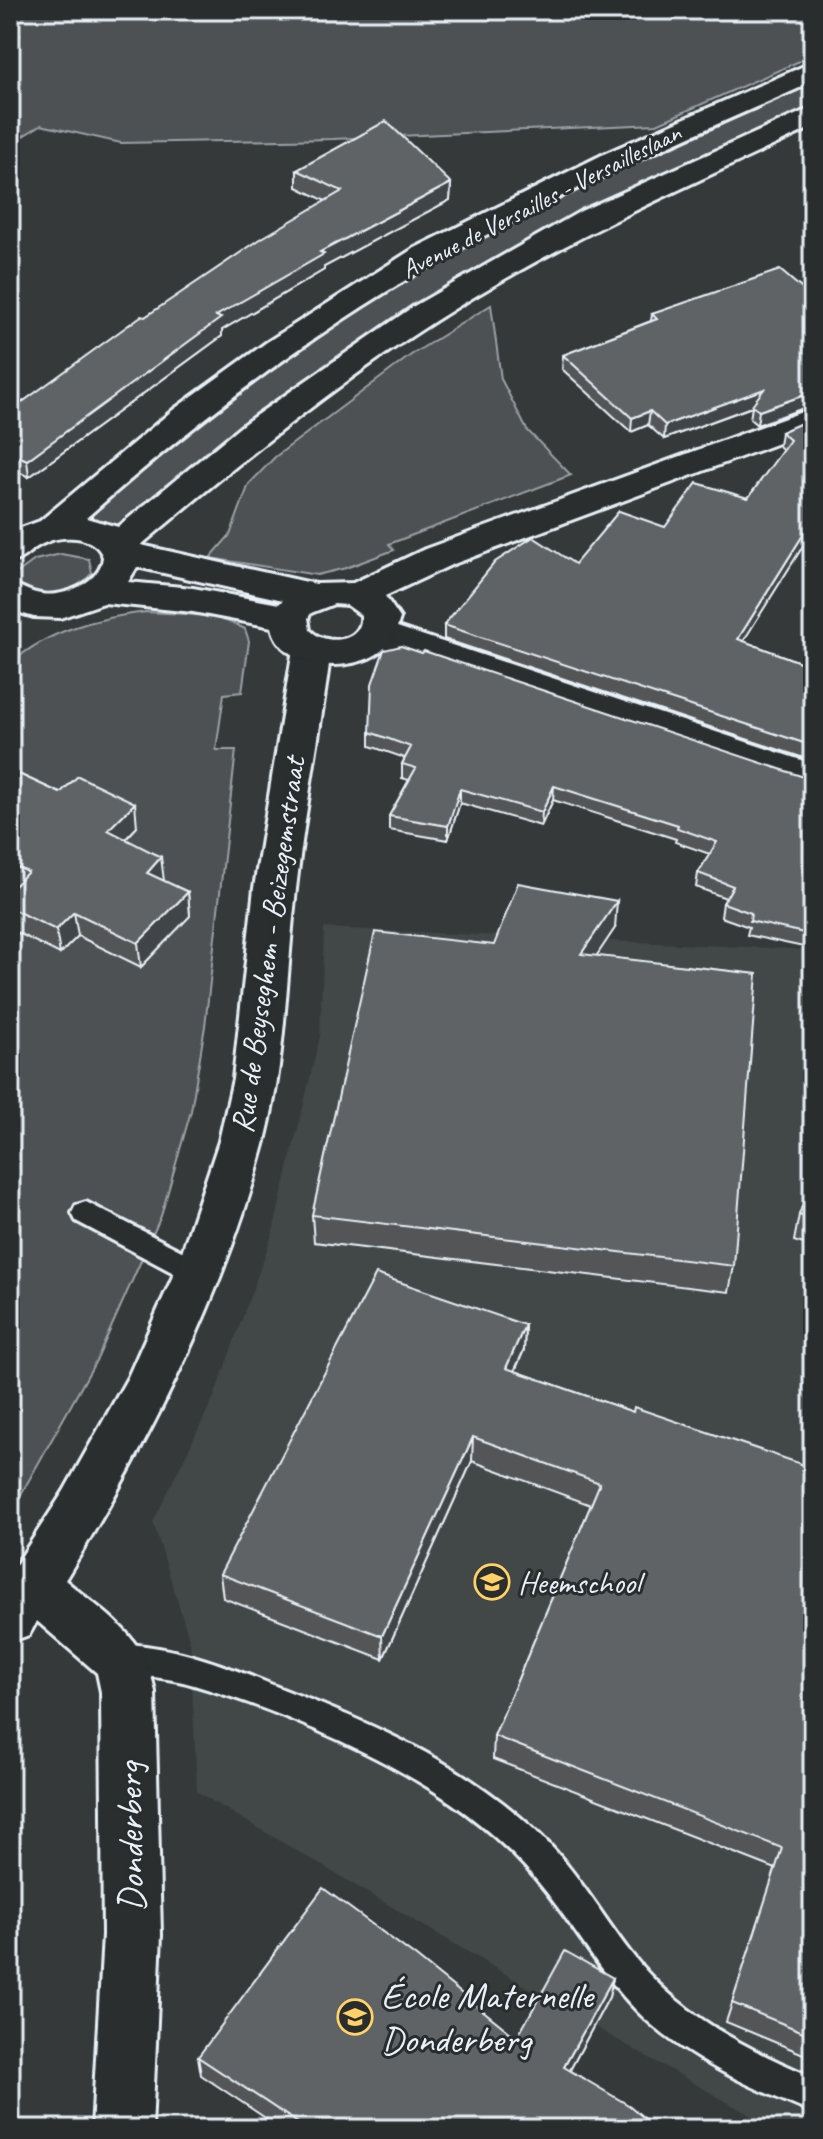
<svg xmlns="http://www.w3.org/2000/svg" width="823" height="2139" viewBox="0 0 823 2139" font-family="Caveat,sans-serif">
<rect width="100%" height="100%" fill="#35393a"/>
<filter id="ink" filterUnits="userSpaceOnUse"><feTurbulence type="fractalNoise" baseFrequency=".0125" numOctaves="2"/><feDisplacementMap in="SourceGraphic" scale="16" xChannelSelector="R" yChannelSelector="G"/><feConvolveMatrix kernelMatrix="1 2 1 2 8 2 1 2 1" color-interpolation-filters="sRGB"/></filter>
<g filter="url(#ink)">
<path fill="#424647" d="M324,928L813,950V2129H754L755,2118L593,2026L197,1792L190,1642L153,1522L214,1397L272,1235L320,1036Z"/>
<g fill="#4d5152" stroke="#9aa1a5" stroke-width="2">
<path d="M10,10H813V55L657,124L333,139L121,143L41,125L10,144Z"/>
<path d="M813,80V106C697,159 579,210 469,274C344,348 232,436 120,528L88,517V515L239,390L308,340L421,270L539,205Z"/>
<path d="M491,305L501,379L527,430L571,475L389,544L394,550L346,568L317,575L210,558L230,535L249,484L275,457L411,355Z"/>
<path d="M61,554L89,559L92,573C68,601 42,595 11,587L13,576L35,560Z"/>
<path d="M146,612C179,614 216,613 245,629L249,641L242,692L224,694L216,750H236L205,1026L191,1111L161,1216L98,1357L10,1514V664C48,630 97,618 146,612Z"/>
</g>
<g fill="none" stroke-linecap="round" stroke-linejoin="round">
<defs>
<g id="service">
<path d="M10,30L18,35L16,40L10,41Z"/>
<path d="M86,1202L207,1264L211,1272L207,1280L197,1283L187,1280L76,1221L72,1213L76,1205Z"/>
<path d="M116,1642C138,1645 160,1647 182,1653C217,1662 251,1676 285,1690C378,1726 469,1766 541,1836C576,1870 600,1913 630,1952C677,2013 743,2048 813,2077V2113C751,2087 684,2059 636,2010C602,1975 578,1933 548,1894C525,1864 497,1837 467,1814C396,1760 279,1710 194,1685C165,1676 133,1677 105,1666L100,1656L105,1646Z"/>
</g>
<g id="minor">
<path d="M379,621L813,764V792L366,642L360,633L366,624Z"/>
<path d="M312,637L325,640L331,649C321,729 305,808 296,889C286,973 286,1058 265,1141C224,1297 149,1443 65,1580C106,1615 145,1635 155,1692L161,1935L152,2129H92L103,1935L101,1692L97,1673L37,1621L29,1635L10,1642V1574L64,1491L128,1377L177,1267L219,1141L233,1079L254,888L293,649L299,640Z"/>
</g>
<path id="tertiary" d="M813,62V82C686,138 558,193 437,262C311,333 195,422 86,518L118,527L245,423L414,306L581,211L813,107V127C685,187 555,244 435,321C330,388 236,465 141,545L316,584L353,583L425,549L813,408V430L451,565L385,596L400,618C396,631 392,642 381,651C352,674 281,670 272,627L193,612L104,603L60,618L34,617L10,610V583C21,586 30,593 41,594C64,598 101,582 103,557C95,534 61,534 42,544C29,550 24,560 10,563V532L40,521L173,410L267,342L413,249L606,153ZM137,567L283,600L279,604L193,588L128,582ZM334,604L347,605L361,615C364,642 326,647 310,630L308,618L311,613Z"/>
</defs>
<use href="#service" stroke="#e8f1f8" stroke-width="6"/>
<use href="#minor" stroke="#e8f1f8" stroke-width="6"/>
<use href="#tertiary" stroke="#e8f1f8" stroke-width="6"/>
<use href="#service" fill="#2a2d2e" fill-rule="evenodd"/>
<use href="#minor" fill="#2a2d2e" fill-rule="evenodd"/>
<use href="#tertiary" fill="#2a2d2e" fill-rule="evenodd"/>
</g>
<g fill="#525557" stroke="#e8f1f8" stroke-width="2">
<path d="M297,170L451,183L450,200L324,267V270L222,330V336L29,477L10,468V411L145,317L326,201L297,187Z"/>
<path d="M813,289V406L812,405L757,425L750,419L752,407L664,439L648,425L631,432L562,369L563,355L651,321L652,314L806,292Z"/>
<path d="M813,418V530L743,641L813,667V761L444,639V625L575,564L665,527L748,498L783,450L779,446L781,432Z"/>
<path d="M370,732L813,780V949L747,935L749,927L721,917L723,903L726,898L696,887L698,873L710,854L675,842L676,839L553,800L541,826L460,803L448,840L389,830V816L409,780L402,778V764L405,758L370,746Z"/>
<path d="M10,770L60,793L137,827L126,839L164,881L188,892L190,916L141,967L78,936L60,954L10,929V890L13,887L10,886Z"/>
<path d="M615,928L596,956L734,1266L729,1292L314,1242L312,1215L494,945Z"/>
<path d="M813,1178V1247L794,1241L799,1215Z"/>
<path d="M525,1325L524,1350L515,1371L633,1412L813,1468V2058L726,2022L776,1869L493,1759L494,1736L591,1505L472,1461L383,1659L223,1598L220,1574Z"/>
<path d="M613,1978L609,1997L570,2070L657,2129H282L201,2075L198,2057L517,2038Z"/>
</g>
<g fill="#424547" stroke="#e8f1f8" stroke-width="2">
<path d="M451,183L450,200L324,267V270L222,330V336L29,477L27,460L216,316L320,252Z"/>
<path d="M764,389L762,403L664,439L665,425Z"/>
<path d="M813,392L812,405L757,425L759,411Z"/>
<path d="M650,411L648,425L631,432L632,418Z"/>
<path d="M813,519V530L736,653L738,639Z"/>
<path d="M554,786L553,800L541,826L542,812Z"/>
<path d="M460,789V803L448,840V826Z"/>
<path d="M135,803L137,827L111,854L108,830Z"/>
<path d="M161,857L164,881L147,873Z"/>
<path d="M188,892L190,916L141,967L138,943Z"/>
<path d="M617,901L615,928L579,982L581,954Z"/>
<path d="M74,912L78,936L60,954L56,930Z"/>
<path d="M525,1325L524,1350L504,1393L506,1368Z"/>
<path d="M473,1437L472,1461L383,1659L382,1636Z"/>
<path d="M613,1978L609,1997L562,2085L564,2067Z"/>
</g>
<g fill="#5f6365" stroke="#e8f1f8" stroke-width="2">
<path d="M386,121L451,183L320,252L324,254L216,316L221,318L27,460L10,452V411L141,316L145,317L262,238L342,191L297,170Z"/>
<path d="M780,270L806,292L813,289V392L759,411L752,405L764,389L665,425L650,411L632,418L563,355L657,319L652,314Z"/>
<path d="M813,418V519L738,639L813,667V746L444,625L495,562L533,537L575,564L619,511L665,527L697,483L748,498L790,440L781,432Z"/>
<path d="M401,646L422,653L424,651L813,780V935L750,921L751,913L723,903L733,886L698,873L717,842L677,828L678,825L554,786L542,812L460,789L448,826L389,816L416,768L402,764L411,747L370,732L372,684L384,650Z"/>
<path d="M10,770L60,793L78,776L135,803L108,830L161,857L147,873L188,892L138,943L74,912L56,930L10,908V890L28,872L10,864Z"/>
<path d="M518,883L617,901L581,954L757,974L734,1266L312,1215L375,932L494,945Z"/>
<path d="M813,1178V1219L799,1215Z"/>
<path d="M376,1274L525,1325L506,1368L633,1412L634,1407L813,1468V2036L732,2003L782,1848L494,1736L600,1483L473,1437L382,1636L220,1574Z"/>
<path d="M323,1888L415,1956L517,2038L565,1951L613,1978L564,2067L630,2106L657,2129H307L198,2057Z"/>
</g>
</g>
<defs>
<symbol id="school-ring" viewBox="-11 -11 22 22"><circle r="9.5" fill="#2a2d2e" stroke="#ffd166" stroke-width="1.5"/><path d="M0-5L7-2L0 1L-7-2ZM-4 1L0 2.5L4 1V4Q0 6-4 4Z" fill="#ffd166"/></symbol>
</defs>
<g fill-rule="evenodd">
<use href="#school-ring" x="472" y="1562" width="40" height="40"/>
<use href="#school-ring" x="335" y="1997" width="40" height="40"/>
</g>
<g text-anchor="middle" dominant-baseline="central" stroke-width="6" stroke-linejoin="round" paint-order="stroke">
<g font-size="26" fill="#e8f1f8" stroke="#2a2d2e">
<text transform="translate(541 201) rotate(-27)">Avenue de Versailles - Versailleslaan</text>
</g>
<g font-size="32" fill="#e8f1f8" stroke="#2a2d2e">
<text transform="translate(268 945) rotate(-82)">Rue de Beyseghem - Beizegemstraat</text>
</g>
<g font-size="32" fill="#e8f1f8" stroke="#2a2d2e" text-anchor="start">
<text x="518" y="1582">Heemschool</text>
</g>
<g font-size="38" fill="#e8f1f8" stroke="#2a2d2e">
<text transform="translate(130 1837) rotate(-91)">Donderberg</text>
</g>
<g font-size="38" fill="#e8f1f8" stroke="#2a2d2e" text-anchor="start">
<text x="381" y="1995">École Maternelle<tspan x="381" dy="44">Donderberg</tspan></text>
</g>
</g>
<rect width="823" height="2139" fill="none" stroke="#2a2d2e" stroke-width="40"/>
<rect x="20" y="20" width="783" height="2099" fill="none" stroke="#e8f1f8" stroke-width="3" filter="url(#ink)"/>
</svg>
